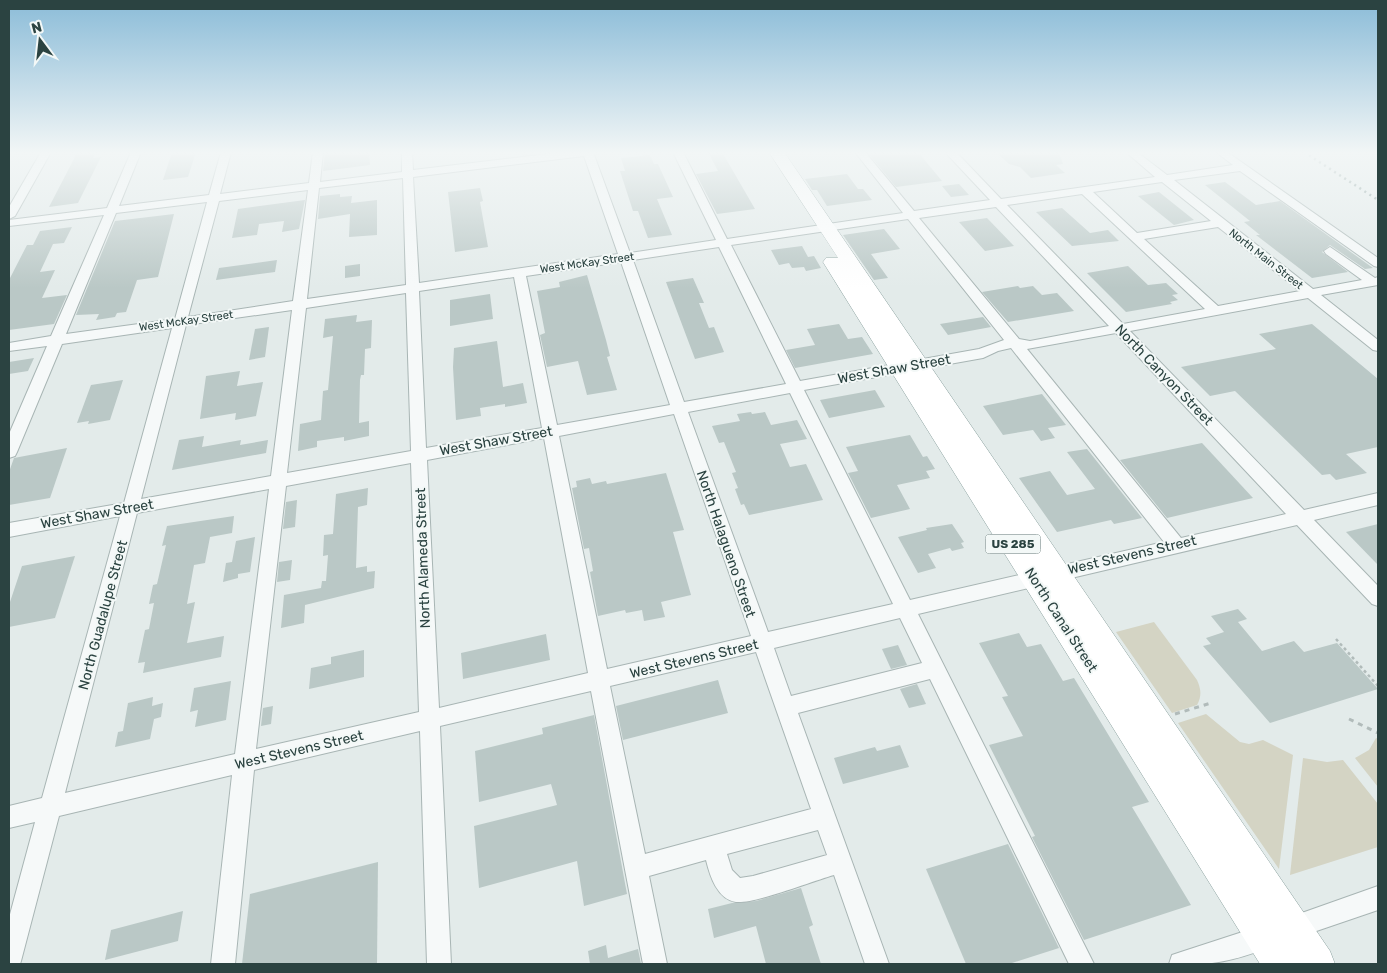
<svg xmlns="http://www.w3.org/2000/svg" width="1387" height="973" viewBox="0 0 1387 973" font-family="Rubik,sans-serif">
<rect width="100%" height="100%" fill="#e3ebea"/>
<g fill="#d4d4c4">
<path d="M1154,622L1197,680C1201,689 1202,696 1197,705L1172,713L1116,632Z"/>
<path d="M1206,714L1240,742L1249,744L1263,740L1293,755L1279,869L1178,723Z"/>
<path d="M1376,738L1378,739V787L1355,758L1369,750Z"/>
<path d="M1303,758L1327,762L1343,760L1378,804V847L1290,875Z"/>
</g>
<g fill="#bac8c6">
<path d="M95,152L93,158L101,157L78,203L49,207L77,153Z"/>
<path d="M172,152H196L188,177L163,180Z"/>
<path d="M325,152H369L370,165L323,171Z"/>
<path d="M708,152H722L755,209L717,214L696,174L718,171Z"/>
<path d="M867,152H918L942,181L896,187Z"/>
<path d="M996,152H1059L1063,164L1056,165L1065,173L1031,178L1020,167L1009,164Z"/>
<path d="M650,155L654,164H658L673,197L657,199L672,235L648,238L638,211H633L620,171H625L621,158Z"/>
<path d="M847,174L858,189H863L872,200L827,206L817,190H812L805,179Z"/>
<path d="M1225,182L1256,205L1280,201L1373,268L1365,269L1330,245L1322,252L1348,272L1312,278L1256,235H1260L1244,222L1250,221L1205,185Z"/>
<path d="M959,184L969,195L951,197L942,186Z"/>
<path d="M480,188L483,201L480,202L488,247L455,252L448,192Z"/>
<path d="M1159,192L1194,220L1174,225L1138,196Z"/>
<path d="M340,194V197L352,196L351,203L377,200V235L349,237L350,214L318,219L320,196Z"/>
<path d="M305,200L299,229L282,232L284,221L259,224L257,235L232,238L238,209Z"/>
<path d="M1062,208L1090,233L1108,230L1119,241L1072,246L1036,212Z"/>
<path d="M174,214L158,277L137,280L126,312L117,313L115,317L96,320L99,314L76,315L115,221Z"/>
<path d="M987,218L1014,246L985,251L959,222Z"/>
<path d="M72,227L64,243L53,244L40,272L55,270L42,298L67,295L54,324L9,330V280L27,245H33L40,231Z"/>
<path d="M884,229L900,249L871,254L888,278L874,280L843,235Z"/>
<path d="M802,246L808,257L814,256L821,268L806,271L804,267L792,268L789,263L779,265L771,250Z"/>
<path d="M277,260L275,272L216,280L219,268Z"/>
<path d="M360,264V276L345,278V266Z"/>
<path d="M1128,266L1148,285L1166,283L1178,294L1172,295L1178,300L1170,302L1172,304L1126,312L1087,273Z"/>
<path d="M587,275L606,340L610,356L607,357L617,390L587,395L578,361L547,367L540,335L545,333L537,291L560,287L559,282Z"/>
<path d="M693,278L704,303H699L709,328L714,327L724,352L695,359L666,282Z"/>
<path d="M1018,286L1020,288L1033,286L1042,295L1057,293L1074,311L1008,322L982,292Z"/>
<path d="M490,294L493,319L450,326V300Z"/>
<path d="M357,315L356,322L372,320L371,348L365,349L364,375H361L360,380L359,423L369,421V436L344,441V437L317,441V447L298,451L300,424L321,420L323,391L328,390L333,336L323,338L325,319Z"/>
<path d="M983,317L991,327L948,335L940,324Z"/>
<path d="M839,324L848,339L862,337L873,354L795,368L786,350L815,345L807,329Z"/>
<path d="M1312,324L1378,379V447L1346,454L1367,473L1336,480L1330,474L1322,475L1235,391L1210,396L1181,367L1276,349L1259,334Z"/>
<path d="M269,327L265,357L249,360L255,329Z"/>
<path d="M497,341L503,387L523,383L527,403L505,407V404L480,408L481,416L456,420L453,367L454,348Z"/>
<path d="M34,358L28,371L9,374V362Z"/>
<path d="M240,371L237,386L263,382L256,416L235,420L236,413L200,419L206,376Z"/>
<path d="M123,380L110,420L88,424L89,421L77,423L91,385Z"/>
<path d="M875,390L885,407L829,418L820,400Z"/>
<path d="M1042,394L1066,425L1048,428L1055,438L1041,441L1033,430L1003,435L983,406Z"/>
<path d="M751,412L752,414L765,412L771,425L797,420L807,439L780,444L790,467L806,464L823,500L749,515L744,504L741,505L735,489L738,488L732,473L736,472L724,442L719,443L712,426L740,421L737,414Z"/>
<path d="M910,435L923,457L927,456L935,469L926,471L930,478L897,485L910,509L871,518L848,473L858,471L846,447Z"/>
<path d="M204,436L202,447L241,440L240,445L268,440L266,453L172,470L179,440Z"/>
<path d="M1202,443L1253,498L1167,518L1120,460Z"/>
<path d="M67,448L50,498L9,505V472L14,458Z"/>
<path d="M1087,449L1142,518L1114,524L1111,520L1057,532L1019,478L1050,471L1067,495L1095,489L1067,452Z"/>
<path d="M666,473L684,530L673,532L691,595L661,602L665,617L644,621L642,610L626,613L625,610L598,616L590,572L593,571L589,548L584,549L572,488L577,487L576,481L590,478L592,484L606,481L607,484Z"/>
<path d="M368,488L367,505L358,507L356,568L367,566V572L375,571L374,588L305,605L304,623L281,628L284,595L321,588L322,581H326L328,555L323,556L324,535L333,534L336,494Z"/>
<path d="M297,500L295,527L283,529L286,502Z"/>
<path d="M234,516L232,533L210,537L205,563L194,565L187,604L195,602L187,643L224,636L221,657L143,673L145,662L138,663L145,630L149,629L154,603L149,604L153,585L157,584L166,545L162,546L167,526Z"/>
<path d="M952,524L964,542L961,543L964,548L952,551L950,548L928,554L936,568L918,573L898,537L927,530L926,528Z"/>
<path d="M1378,524V565L1346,532Z"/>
<path d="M255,537L250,572L238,574V578L223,582L226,563L232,562L236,541Z"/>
<path d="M75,556L55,618L9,627V605L22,566Z"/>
<path d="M292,560L290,580L277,582L279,562Z"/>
<path d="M1238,609L1247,619L1238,622L1262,651L1294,641L1304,652L1337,643L1378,689L1270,723L1203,646L1211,644L1206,638L1224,632L1211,616Z"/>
<path d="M1019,633L1027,647L1041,644L1063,681L1074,678L1149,802L1132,807L1191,905L1084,940L1032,837L1035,836L989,745L1023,736L1002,697L1008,696L979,643Z"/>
<path d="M546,634L550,660L463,679L461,653Z"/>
<path d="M898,645L907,665L891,669L882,649Z"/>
<path d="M364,650V677L309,689L311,668L331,664V657Z"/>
<path d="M718,680L728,713L623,740L616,706Z"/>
<path d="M231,681L226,720L195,727L198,710L190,712L194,688Z"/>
<path d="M917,684L926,704L909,708L900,689Z"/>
<path d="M153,697L152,706L163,703L161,717L154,719L150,739L115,747L118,732L123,731L128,703Z"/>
<path d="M273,706L271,724L261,726L263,708Z"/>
<path d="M594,715L627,894L584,906L577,861L479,888L474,826L557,805L551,784L479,802L475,751L543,734L542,728Z"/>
<path d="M900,745L909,767L843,784L834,758L875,747L877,751Z"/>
<path d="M1008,844L1059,948L1009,964H966L926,869Z"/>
<path d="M378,862L377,964H242L250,894Z"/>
<path d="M801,888L813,925L809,927L821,964H766L756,926L714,938L708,909L732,903L756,901Z"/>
<path d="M183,911L178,941L105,960L111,930Z"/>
<path d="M606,945L608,958L638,949L641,964H590L588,951Z"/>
</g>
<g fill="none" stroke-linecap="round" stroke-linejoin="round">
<defs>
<g id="minor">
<path d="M41,152H51L15,216L9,219V207Z"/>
<path d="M131,152H141L119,206L209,195L221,152H231L220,194L309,183L313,152H323L320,182L402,172V152H412L413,170L564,152H593L630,253L716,240L673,152H683L727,239L903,213L855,152H865L914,211L990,200L945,152H956L1001,199L1155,177L1126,152H1137L1167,175L1233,165L1216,152H1227L1378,258V267L1374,266L1240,171L1174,180L1313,289L1362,280L1326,254L1324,251L1330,247L1375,278L1378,277V285L1321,295L1378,340V351L1373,350L1308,298L1130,331L1304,510L1378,493V505L1314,520L1378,586V606L1372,604L1297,525L918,614L1094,964H1069L930,679L798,713L889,964H865L834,875C813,881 754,904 736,902C717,899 710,876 706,860L649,876L667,964H643L591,691L440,726L451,964H427L420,731L254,770L235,964H211L232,775L59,816L21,961L20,964H9V918L35,822L9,828V806L42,798L120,516L9,537V523L124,503L172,328L62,344L17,452L15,456L9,458V434L47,346L9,351V343L51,336L104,215L9,226V220L107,208ZM584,156L618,254L419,283L413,177ZM403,178L406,285L307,299L319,188ZM1162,182L1211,221L1137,233L1093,192ZM308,190L293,301L188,317L219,201ZM1082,194L1205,309L1123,324L1007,205ZM207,202L175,319L66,334L116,213ZM996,207L1109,326L1030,341L1019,339L919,218ZM908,219L1004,340L979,349L800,381L731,245ZM1218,227L1300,291L1218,306L1144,239ZM719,247L786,384L684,402L633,260ZM621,262L670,405L557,425L526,276ZM514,277L542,428L426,448L419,291ZM406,293L411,451L287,473L306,308ZM292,310L271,476L141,499L186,325ZM1116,333L1286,514L1181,538L1027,349ZM1011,348L1164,542L910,600L804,390L983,358L998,351ZM790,393L893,604L768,632L688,412ZM674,414L751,636L607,669L559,436ZM544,438L588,673L439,708L427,460ZM411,463L419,712L256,749L286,486ZM269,489L235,754L65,793L137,513ZM900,618L922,663L791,696L774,648ZM756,652L811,809L645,854L610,686ZM818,830L827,855L753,876L740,878L732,870L727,854Z"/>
<path d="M1378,886V910L1290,940L1282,936L1278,928L1282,920Z"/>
<path d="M1267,924L1276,927L1279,936L1276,945C1237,960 1210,967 1169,964L1172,955L1181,952Z"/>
</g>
<path id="highway" d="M769,152H784L1330,951L1335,964H1260L823,262L826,258H838Z"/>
</defs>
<use href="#minor" stroke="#a8b5b4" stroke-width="2"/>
<use href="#highway" stroke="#8ba19f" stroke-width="1"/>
<path stroke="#b1bbba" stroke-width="2.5" stroke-dasharray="3 3" stroke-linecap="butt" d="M1336,639L1378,686"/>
<g stroke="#b1bbba" stroke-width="3" stroke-dasharray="5 5" stroke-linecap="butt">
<path d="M1175,714L1211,703"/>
<path d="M1349,719L1378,733"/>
</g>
<use href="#minor" fill="#f6f9f9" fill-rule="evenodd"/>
<use href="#highway" fill="#fff" fill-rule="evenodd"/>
<path stroke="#7d9492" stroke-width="2.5" stroke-dasharray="2 4" stroke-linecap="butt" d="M1304,152L1378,200"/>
</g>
<linearGradient id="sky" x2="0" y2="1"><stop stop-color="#8bbcd8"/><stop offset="0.53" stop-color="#f2f6f6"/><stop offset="1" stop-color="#f2f6f6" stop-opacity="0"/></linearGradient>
<rect width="1387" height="288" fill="url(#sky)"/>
<g text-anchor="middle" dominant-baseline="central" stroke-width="4" stroke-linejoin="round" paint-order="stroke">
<g font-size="11" fill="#2b4341" stroke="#f3f8f7">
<text transform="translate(1266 259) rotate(38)">North Main Street</text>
<text transform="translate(587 263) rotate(-8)">West McKay Street</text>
<text transform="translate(186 321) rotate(-8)">West McKay Street</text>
</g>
<rect fill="#f3f8f7" stroke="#677978" stroke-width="1" x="985.5" y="534.5" width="55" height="19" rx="4"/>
<g font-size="12" font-weight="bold" fill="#2b4341">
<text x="1013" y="544">US 285</text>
</g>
<g font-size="14" fill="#2b4341" stroke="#f3f8f7">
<text transform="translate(894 369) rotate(-10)">West Shaw Street</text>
<text transform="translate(1164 375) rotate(46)">North Canyon Street</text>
<text transform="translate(496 441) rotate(-10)">West Shaw Street</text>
<text transform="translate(97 514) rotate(-10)">West Shaw Street</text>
<text transform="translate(726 544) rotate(71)">North Halagueno Street</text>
<text transform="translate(1132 555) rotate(-13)">West Stevens Street</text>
<text transform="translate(423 558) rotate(-92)">North Alameda Street</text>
<text transform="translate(103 615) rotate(-75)">North Guadalupe Street</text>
<text transform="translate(1061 620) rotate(57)">North Canal Street</text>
<text transform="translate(694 659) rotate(-13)">West Stevens Street</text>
<text transform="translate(299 750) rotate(-13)">West Stevens Street</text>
</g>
</g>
<rect width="1387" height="973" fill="none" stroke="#2b4341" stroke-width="20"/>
<g transform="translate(40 40) rotate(345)" stroke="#f3f8f7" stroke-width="4" paint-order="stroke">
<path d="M0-4L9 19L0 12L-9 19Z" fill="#2b4341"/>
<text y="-8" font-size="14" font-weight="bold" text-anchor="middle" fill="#2b4341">N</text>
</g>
</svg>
